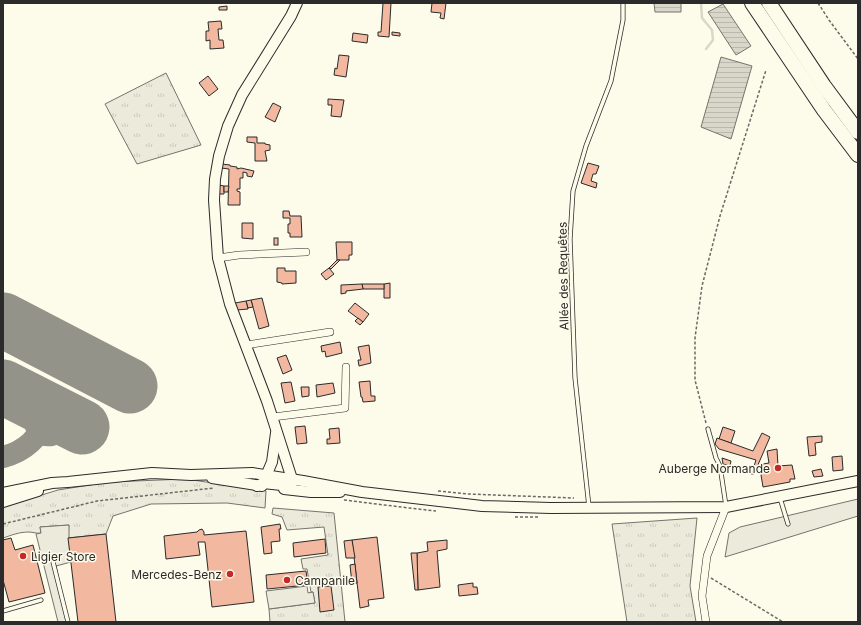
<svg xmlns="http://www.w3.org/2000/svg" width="861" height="625" viewBox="0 0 861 625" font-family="Inter,sans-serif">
<defs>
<pattern id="grass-tufts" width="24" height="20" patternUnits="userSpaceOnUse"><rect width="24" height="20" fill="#ecebdb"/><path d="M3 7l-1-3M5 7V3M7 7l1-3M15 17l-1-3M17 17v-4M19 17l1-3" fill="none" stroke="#cbcabc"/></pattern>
<pattern id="water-rules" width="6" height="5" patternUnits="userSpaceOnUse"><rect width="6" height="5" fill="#d8d7c9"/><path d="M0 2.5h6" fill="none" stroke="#bab9ad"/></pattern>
</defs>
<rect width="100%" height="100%" fill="#fdfbea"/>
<g fill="url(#grass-tufts)" stroke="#74746e">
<path d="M166,73L201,145L137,164L105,104Z"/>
<path d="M186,479L266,491L265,508L227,503L151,504L113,516L106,534L68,538L69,525L40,527L41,533C37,534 33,532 29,532C19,532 12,535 3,538V507L58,490L109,482Z"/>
<path d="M273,508L334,513L345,622H270L269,609L315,603L313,592H311L307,569H303L301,559L328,555L324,527L287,530L282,517L272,514Z"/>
<path d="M697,518L690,586L696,622H627L612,524Z"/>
</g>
<g fill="#eceadb" stroke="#74746e">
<path d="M858,499V516L725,557L729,533L740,527Z"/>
<path d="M69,525V538L71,562L56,566L68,622H58L36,534L41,533L40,527Z"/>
<path d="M307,586L308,593L313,592L315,603L269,609L266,591Z"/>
</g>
<g fill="url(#water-rules)" stroke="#74746e">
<path d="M654,3H681V12H655Z"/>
<path d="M723,4L751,46L736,55L708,12Z"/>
<path d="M721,57L752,66L731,139L701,127Z"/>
</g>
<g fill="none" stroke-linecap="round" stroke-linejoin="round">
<path stroke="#d8d7c9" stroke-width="2.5" d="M701,3L702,18L712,30L713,40L706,49"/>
<g stroke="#94938a" stroke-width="22">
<path d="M26,399C28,401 31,403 32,406C36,417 31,438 52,435C58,434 64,430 68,426V422L66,420"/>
<path d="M3,457C30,450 38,435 53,413"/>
</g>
<g stroke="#94938a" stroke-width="55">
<path d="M3,320L130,386"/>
<path d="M3,387L82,427"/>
</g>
</g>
<g fill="#f2b8a0" stroke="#2b2b2b">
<path d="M383,3H391L389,37L378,36V32H381Z"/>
<path d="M432,3H446L444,19L440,18L441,13L431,12Z"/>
<path d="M227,6V10H219V7Z"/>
<path d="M221,21L222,29H218L219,40H223L224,48L210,49V40L206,41V31H209L208,22Z"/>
<path d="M392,32L400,33V36L392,35Z"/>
<path d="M353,33L368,35L367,43L352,41Z"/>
<path d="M339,55L349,56L346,77L334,75L335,68L337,69Z"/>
<path d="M208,76L218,89L209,96L199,83Z"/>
<path d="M328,99L344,100L341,117L331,116L332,105H328Z"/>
<path d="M273,103L281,107L275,122L265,117Z"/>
<path d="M247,137H257V143H265V144L270,145V150L265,151L267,161H255V143L247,142Z"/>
<path d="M588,163L599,166L596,174H593L591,181L597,183L596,188L581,183Z"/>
<path d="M222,164L230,165V166L237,167V169L241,168L254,171L252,177L247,176V173L243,172V178H240V189H237V191L240,192V205H228L229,169L221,168Z"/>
<path d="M219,185L224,186V194H219Z"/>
<path d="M224,186H229L228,192H224Z"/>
<path d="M283,211H289L290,216H301L302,237H290V233H288V224H290V218H283Z"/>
<path d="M242,223H253V239L242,238Z"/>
<rect x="274" y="238" width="4" height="7"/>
<path d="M336,242H352V255H349V260H337Z"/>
<path d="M337,260H340L331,269L329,268Z"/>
<path d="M277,268H285V271H296V283L282,284V283L277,282Z"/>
<path d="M329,268L334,274L326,280L321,274Z"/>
<path d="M390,283V298H384V284Z"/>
<path d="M362,284H384V289H363Z"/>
<path d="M362,284L363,289L346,291V293L341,294V285Z"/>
<path d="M262,298L269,326L259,329L251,300Z"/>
<path d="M251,300L253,307L248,308L246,301Z"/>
<path d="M246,301L248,309L237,310L235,303Z"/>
<path d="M355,303L369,314L363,322L348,311Z"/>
<path d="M358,318L363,322L360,325L355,321Z"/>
<path d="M340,342L342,353L326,357L325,351L322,352L321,346Z"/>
<path d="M369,345L371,363L359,366L358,360H361L358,347Z"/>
<path d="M286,355L292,370L283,374L277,358Z"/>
<path d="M370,381L371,396H375V401L363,402L362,397H361L359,382Z"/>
<path d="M291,382L295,401L285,403L281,383Z"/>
<path d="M333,383L335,393L317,397L316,385Z"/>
<path d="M301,387H309V396L302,397Z"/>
<path d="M305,426L307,443L297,444L295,427Z"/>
<path d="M723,427L735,431L731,443L719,439Z"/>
<path d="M339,428L340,443L327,444V439H330L329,429Z"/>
<path d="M762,433L770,437L754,474H751L755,467L754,466L756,460L719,449L715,444L717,438L753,451Z"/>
<path d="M822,436V442L815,443L816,455L809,456L807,437Z"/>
<path d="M777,449L778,466L792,465L795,479H790V482L763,487L761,475L764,469L763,464L769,463L767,451Z"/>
<path d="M842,456L843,470L833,471L832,457Z"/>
<path d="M722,458L731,461L730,466L723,464Z"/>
<path d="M821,469L823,476L814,477L812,471Z"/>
<path d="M280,524L281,529H279L280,541L271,542L272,553L264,554L261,527Z"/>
<path d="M202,529L204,532V535L246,531L254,602L212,607L205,542H198L200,555L166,559L164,536L197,532L199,530Z"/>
<path d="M106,534L116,622H78L68,538Z"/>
<path d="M377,537L384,598L368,600L369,606L360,608L352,540Z"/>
<path d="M11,538L15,550L33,545L45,593L9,602L3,580V540Z"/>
<path d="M325,539L326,553L294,557L293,543Z"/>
<path d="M352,540L355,558H346L344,541Z"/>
<path d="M447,540V549L437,551L440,587L418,590L417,553L428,551L427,542Z"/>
<path d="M411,553H417L418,590H415Z"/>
<path d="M355,564L357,583L352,584L350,565Z"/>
<path d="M306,571L308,585L267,589L266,575Z"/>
<path d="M473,583V587H477L478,594L459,596L458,585Z"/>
<path d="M331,586L334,610L320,612L318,587Z"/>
</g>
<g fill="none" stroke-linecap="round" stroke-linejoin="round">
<defs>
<g id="lane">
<path d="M708,429L716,458L720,466L726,506"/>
<path d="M780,498L788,524"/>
<path d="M589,507L575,378L570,239L573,191L586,146L611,81L623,20V3"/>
<path d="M53,562L68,622"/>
<path d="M3,611L41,600"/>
</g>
<g id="street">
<path d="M218,258L239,255L306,252"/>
<path d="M246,345L330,332"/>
<path d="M273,417L345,408L346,367"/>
<path d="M706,622L702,596L707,556L726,507"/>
</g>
<g id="secondary">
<path d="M266,476L272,462L276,433"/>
<path d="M212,478L262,486"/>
<path d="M257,486L263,483L291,486L292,479L267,401L230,304L218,258L214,200L215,179L219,156L228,126L242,95L291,16L297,3"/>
<path d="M284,489L311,492H340"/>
<path d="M3,493L52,483L68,482L152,473L191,475L252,473L303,481L362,492L482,506L551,508L726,507L858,481"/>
<path d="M3,502L38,491"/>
</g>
<g id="highway">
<path d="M752,3L824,110L858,155"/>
<path d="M769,3L824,86L858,132"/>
</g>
</defs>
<use href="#lane" stroke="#2b2b2b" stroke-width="5"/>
<use href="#street" stroke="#2b2b2b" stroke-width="8"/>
<use href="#secondary" stroke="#2b2b2b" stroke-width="12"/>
<use href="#highway" stroke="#2b2b2b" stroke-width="16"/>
<g stroke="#6a6964" stroke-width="1.5" stroke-dasharray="3 2" stroke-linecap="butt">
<path d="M818,3L829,20L858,59"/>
<path d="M706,423L695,380V338L702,286L720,216L766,70"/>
<path d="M438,491L468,494L574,498"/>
<path d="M344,500L409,508L436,511"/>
<path d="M515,517H538"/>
<path d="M3,524L97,501L214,488"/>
<path d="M711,578L783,622"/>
</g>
<use href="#lane" stroke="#fdfbea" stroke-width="3.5"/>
<use href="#street" stroke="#fdfbea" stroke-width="7"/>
<use href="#secondary" stroke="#fdfbea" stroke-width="10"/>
<use href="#highway" stroke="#fdfbea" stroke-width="14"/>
</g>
<g fill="#c62828" stroke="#fdfbea" stroke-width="1.5">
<circle cx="778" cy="468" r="4"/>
<circle cx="23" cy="556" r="4"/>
<circle cx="230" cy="574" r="4"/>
<circle cx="287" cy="580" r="4"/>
</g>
<g text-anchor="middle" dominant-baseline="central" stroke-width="3" stroke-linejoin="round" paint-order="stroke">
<g font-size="12" fill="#2b2b2b" stroke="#fdfbea">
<text transform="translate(563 276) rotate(-91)">Allée des Requêtes</text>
</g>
<g font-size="12" fill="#2b2b2b" stroke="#fdfbea" text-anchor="end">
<text x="770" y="468">Auberge Normande</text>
<text x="31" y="556" text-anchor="start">Ligier Store</text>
<text x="222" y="574">Mercedes-Benz</text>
<text x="295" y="580" text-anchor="start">Campanile</text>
</g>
</g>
<rect width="861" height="625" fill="none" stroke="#2b2b2b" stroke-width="8"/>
</svg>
